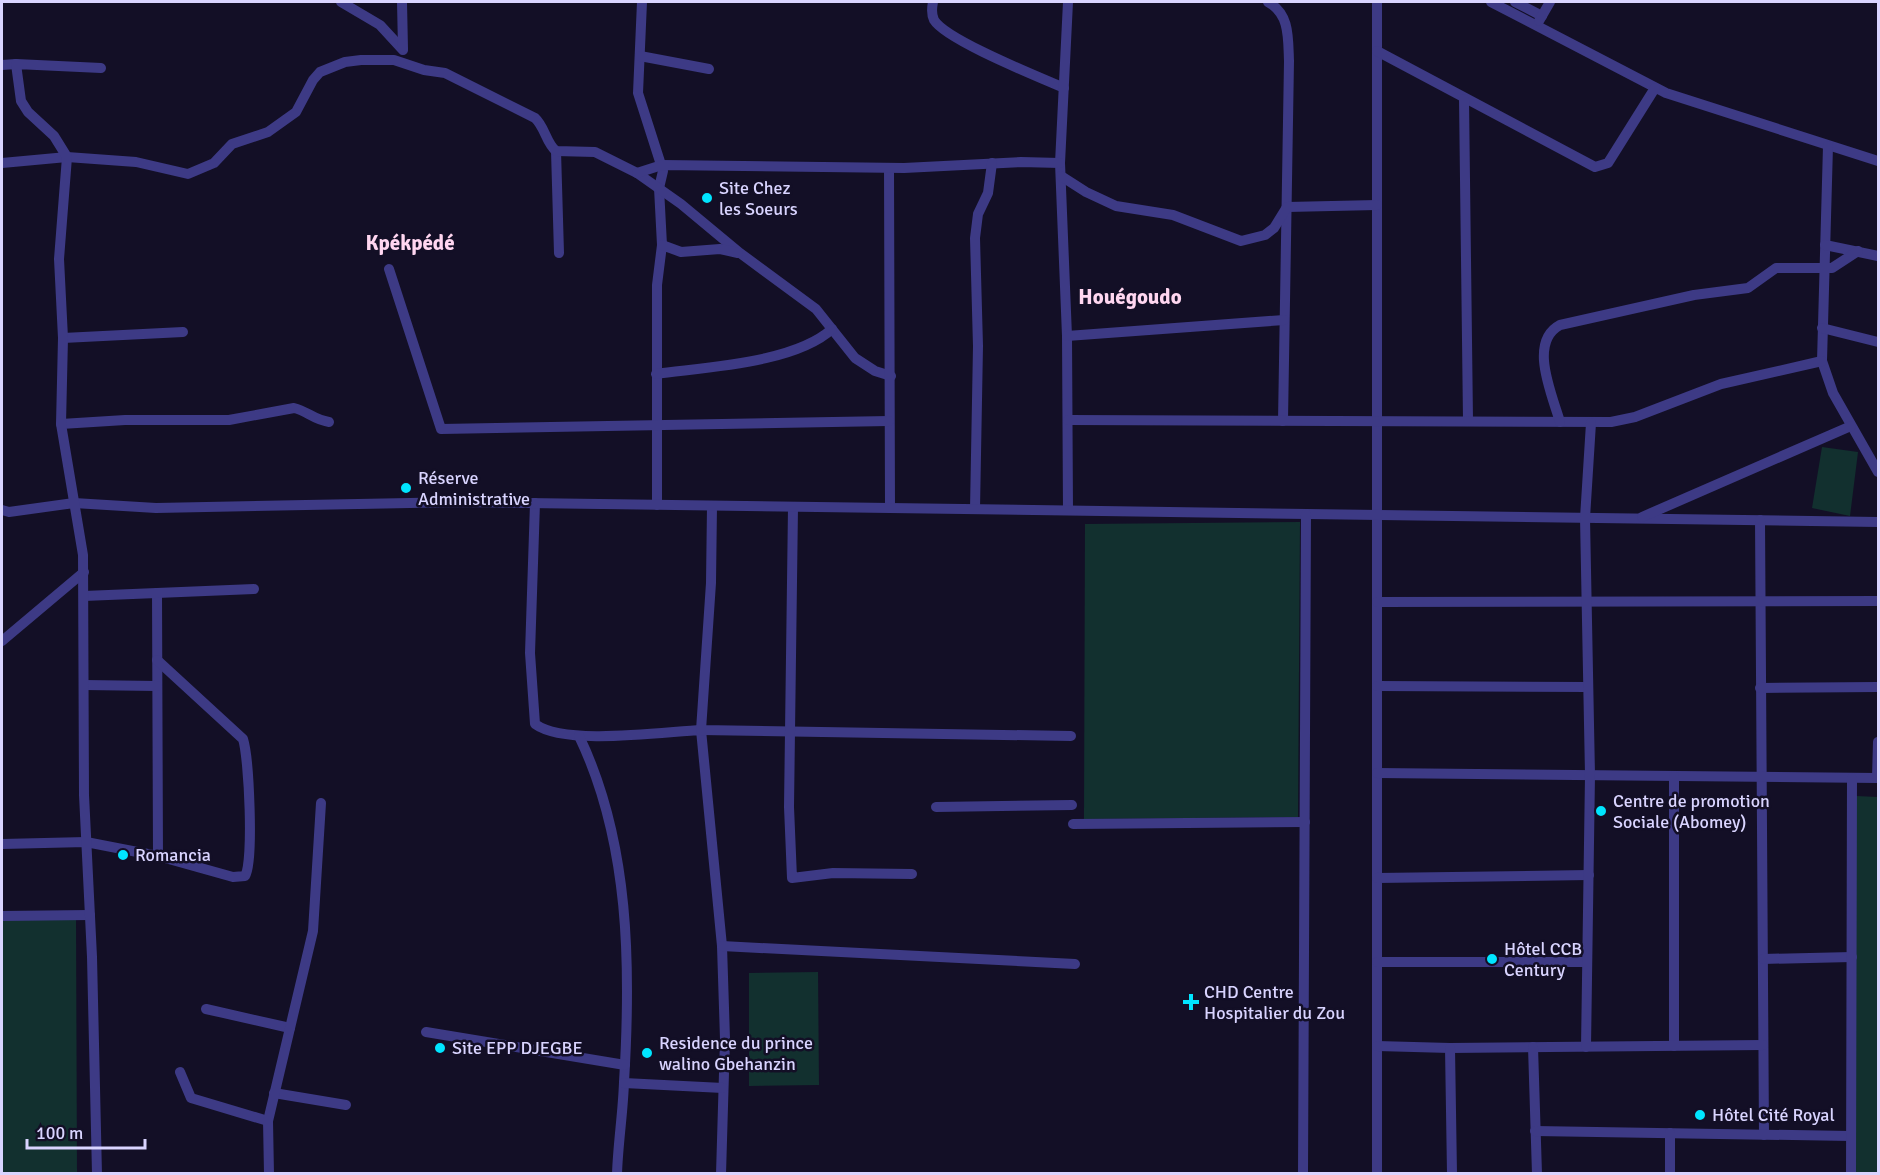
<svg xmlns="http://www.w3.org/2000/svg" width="1880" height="1175" viewBox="0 0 1880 1175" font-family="Signika,sans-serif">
<rect width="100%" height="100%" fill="#130f26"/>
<g fill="#12302f">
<path d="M1822,447L1858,452L1850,516L1812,508Z"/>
<path d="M1300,522L1298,817L1084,819L1085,524Z"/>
<path d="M1856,796L1878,797V1173L1854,1174Z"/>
<path d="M2,919H76L77,1173H2Z"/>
<path d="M818,972L819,1085L749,1086V973Z"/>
</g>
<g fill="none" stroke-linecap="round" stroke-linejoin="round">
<g stroke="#3d3a85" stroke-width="10">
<path d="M341,2L380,25L403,50"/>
<path d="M402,2L403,49"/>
<path d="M642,2L638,93L663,171L659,188L662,245L657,285V505"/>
<path d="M933,2C932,7 931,14 934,20C946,40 1039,77 1064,88"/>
<path d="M1068,2L1060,163L1067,336L1068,510"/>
<path d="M1268,2C1290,14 1288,38 1289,61L1283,421"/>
<path d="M1377,2V1174"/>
<path d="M1491,2L1666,93L1878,161"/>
<path d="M1515,2L1542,16"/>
<path d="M1539,21L1550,2"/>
<path d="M1377,51L1595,167L1608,163L1655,88"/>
<path d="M640,56L709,69"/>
<path d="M2,65L16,64"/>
<path d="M1464,99L1468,420"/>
<path d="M1828,146L1822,361L1833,393L1878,472"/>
<path d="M556,151L559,253"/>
<path d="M2,163L67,157L136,162L188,174L214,163L232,144L268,132L296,112L313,80L320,72L345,62L361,60H394L424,70L445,73L535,118C545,127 546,143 556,151L595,152L637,173L681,204L740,253L816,309L855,358L875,371L891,376"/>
<path d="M889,168L890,508"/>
<path d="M637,173L662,165L904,168L1021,162L1060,163"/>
<path d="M1061,176L1086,192L1116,206L1173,215L1241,241L1265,235L1274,228L1287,207L1377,205"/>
<path d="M662,245L681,252L720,249L738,253"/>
<path d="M1825,245L1878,256"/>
<path d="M389,269L441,429L889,421"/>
<path d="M1822,328L1878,342"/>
<path d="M1067,336L1284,320"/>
<path d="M63,338L183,332"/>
<path d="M656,374C706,367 795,363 832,329"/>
<path d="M1068,420L1611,422L1635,417L1721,384L1822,361"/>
<path d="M1560,422C1552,394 1528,342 1560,325L1694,295L1748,288L1776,268H1832L1858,251"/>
<path d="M61,424L125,420H229L294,408C307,411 314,420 329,422"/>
<path d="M535,503L530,653L535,724C565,746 662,732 701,730L722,946L725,1039L721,1174"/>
<path d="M712,506L711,583L701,730L1071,736"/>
<path d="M793,507L789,807L792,878L833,873L912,874"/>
<path d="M975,509L978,346L975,238L978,214L988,193L992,163"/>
<path d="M2,510L9,512L74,503L156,508L461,502L1878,522"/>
<path d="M1642,517L1851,426"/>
<path d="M1760,520L1764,1135"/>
<path d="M157,593L158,856"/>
<path d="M84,596L254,589"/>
<path d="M1377,602L1878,601"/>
<path d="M2,641L84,572"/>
<path d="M84,685L157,686"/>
<path d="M1377,686L1588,687"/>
<path d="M1760,688L1878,687"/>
<path d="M579,736C630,842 631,967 624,1082C623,1113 618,1143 617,1174"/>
<path d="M1377,773L1878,778"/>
<path d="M1674,776V1046"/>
<path d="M1877,778L1878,742"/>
<path d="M936,807L1072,805"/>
<path d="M1073,824L1305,822"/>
<path d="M2,844L86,842L158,856L233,877L245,876C254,862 249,758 243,739L157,660"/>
<path d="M1377,878L1589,875"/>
<path d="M2,916L90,915"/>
<path d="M722,946L1075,964"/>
<path d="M1763,959L1852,957"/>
<path d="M1377,962H1587"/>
<path d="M206,1009L290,1028"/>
<path d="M426,1032L625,1065"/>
<path d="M1377,1046L1450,1048L1763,1045"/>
<path d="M1533,1047L1537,1174"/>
<path d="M1586,1047L1590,775L1585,518L1591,423"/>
<path d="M1450,1048L1452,1174"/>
<path d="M180,1072L191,1098L268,1121"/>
<path d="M624,1083L723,1088"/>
<path d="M274,1093L346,1105"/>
<path d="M1535,1131L1851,1136"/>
<path d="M1670,1133V1174"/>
<path d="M97,1174L92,957L84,795L83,555L61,424L63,338L59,259L67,157L54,136L28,112L21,101L16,64L101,68"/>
<path d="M269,1174L268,1121L313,931L321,803"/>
<path d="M1303,1174L1306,514"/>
<path d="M1851,1174L1852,778"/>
</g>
</g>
<g fill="#00e5ff" stroke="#130f26" stroke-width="2">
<circle cx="707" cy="198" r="6"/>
<circle cx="406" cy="488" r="6"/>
<circle cx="1601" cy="811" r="6"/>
<circle cx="123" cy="855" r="6"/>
<circle cx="1492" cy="959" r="6"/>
<path d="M1188 993h6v6h6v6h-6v6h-6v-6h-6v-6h6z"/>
<circle cx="440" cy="1048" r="6"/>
<circle cx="647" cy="1053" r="6"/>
<circle cx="1700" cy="1115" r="6"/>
</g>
<g text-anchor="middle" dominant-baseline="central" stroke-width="5" stroke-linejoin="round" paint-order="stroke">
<g font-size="18" fill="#d9d4ff" stroke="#130f26" text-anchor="start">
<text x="719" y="188">Site Chez<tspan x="719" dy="21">les Soeurs</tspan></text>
<text x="418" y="478">Réserve<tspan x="418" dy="21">Administrative</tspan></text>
<text x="1613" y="801">Centre de promotion<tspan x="1613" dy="21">Sociale (Abomey)</tspan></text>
<text x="135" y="855">Romancia</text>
<text x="1504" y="949">Hôtel CCB<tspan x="1504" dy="21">Century</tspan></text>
<text x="1204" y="992">CHD Centre<tspan x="1204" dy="21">Hospitalier du Zou</tspan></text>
<text x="659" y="1043">Residence du prince<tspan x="659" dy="21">walino Gbehanzin</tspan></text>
<text x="452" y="1048">Site EPP DJEGBE</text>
<text x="1712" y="1115">Hôtel Cité Royal</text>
</g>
<g font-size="21" font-weight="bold" fill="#ffd6f0" stroke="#130f26">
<text x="410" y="243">Kpékpédé</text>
<text x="1130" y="297">Houégoudo</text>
</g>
</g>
<rect width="1880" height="1175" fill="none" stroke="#d9d4ff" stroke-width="6"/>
<path d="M27 1139v9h118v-9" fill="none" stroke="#d9d4ff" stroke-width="3"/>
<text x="36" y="1139" font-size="18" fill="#d9d4ff" stroke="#130f26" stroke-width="4.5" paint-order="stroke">100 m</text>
</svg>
